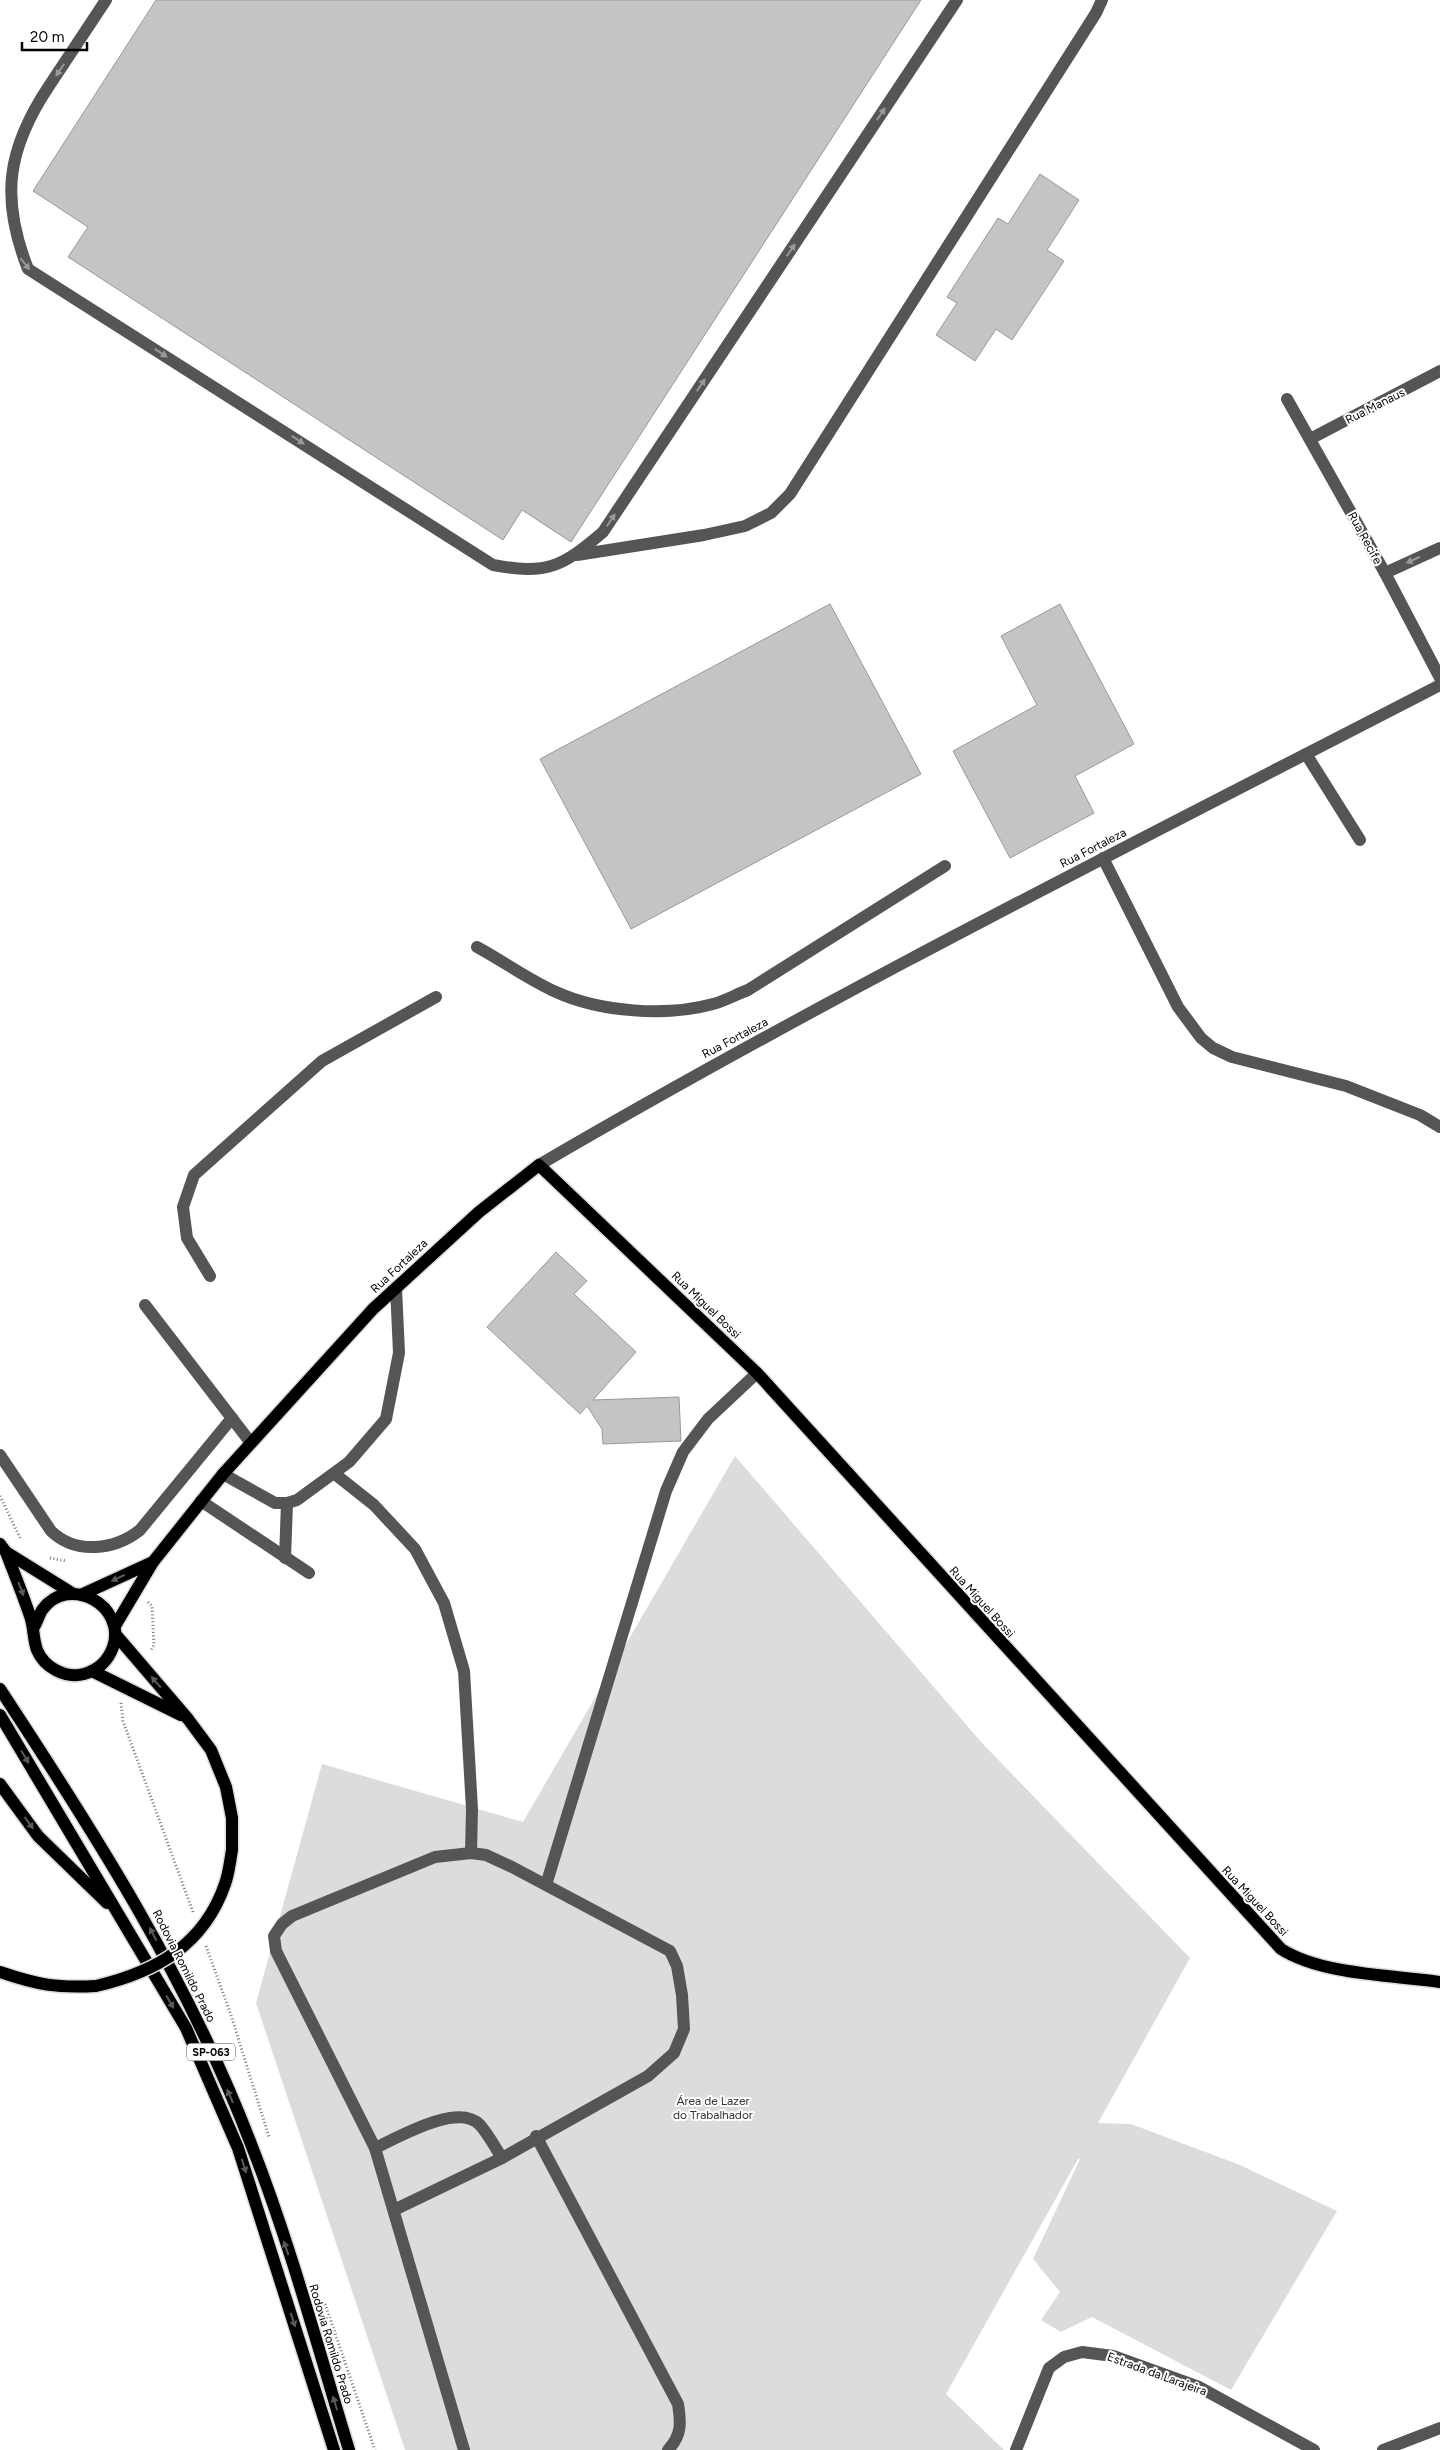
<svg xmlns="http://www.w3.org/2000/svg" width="1440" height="2450" viewBox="0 0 1440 2450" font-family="Figtree,sans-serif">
<rect width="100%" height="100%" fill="#fff"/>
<path fill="#dcdcdc" d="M735,1456L982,1743L1190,1958L1098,2123L1131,2124L1240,2165L1337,2211L1231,2390L1092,2317L1061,2332L1041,2320L1060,2292L1033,2259L1080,2159H1078L946,2394L1004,2450H405L256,2003L322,1764L523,1822Z"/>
<g fill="#c4c4c4" stroke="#999">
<path d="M156,0H921L571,542L522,510L503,540L68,257L88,227L33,191Z"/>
<path d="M1040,174L1079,200L1047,250L1064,261L1012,340L996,329L975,361L936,335L957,303L947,297L998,218L1008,224Z"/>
<path d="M830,604L921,774L631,929L540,759Z"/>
<path d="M1060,604L1134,744L1075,776L1094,813L1010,858L953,751L1037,705L1001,636Z"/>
<path d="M556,1252L587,1281L574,1294L636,1352L593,1400L679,1397L681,1441L603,1444L602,1429L587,1406L580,1414L487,1327Z"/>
</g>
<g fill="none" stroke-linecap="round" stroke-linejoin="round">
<defs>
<g id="major">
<path d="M0,1544L6,1552C14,1573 23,1595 30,1616C34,1627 33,1639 37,1650C44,1667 65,1679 84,1674C98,1670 108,1661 113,1647C127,1606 69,1573 42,1610C39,1615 37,1622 34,1627"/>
<path d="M6,1552L72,1593"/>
<path d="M83,1594L153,1562"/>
<path d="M115,1626L153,1562L223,1474L373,1309L479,1212L539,1165L757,1373L1281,1949C1322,1975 1391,1975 1440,1982"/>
<path d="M116,1635L188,1719L211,1750L226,1787L232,1818V1850"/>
<path d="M92,1671L181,1715"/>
<path d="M0,1689C96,1835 188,1979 251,2144C290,2243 318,2348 349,2450"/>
<path d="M0,1715L186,2028L238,2148L334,2450"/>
<path d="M0,1784L38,1836L107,1903"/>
<path d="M0,1972C38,1985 56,1988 96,1986"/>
</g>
</defs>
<use href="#major" stroke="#dbdbdb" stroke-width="15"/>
<g stroke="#777" stroke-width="3" stroke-dasharray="1 2.5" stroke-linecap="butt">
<path d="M0,1496L21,1540"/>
<path d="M50,1558L66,1561"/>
<path d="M148,1602L152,1606L154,1645L151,1650"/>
<path d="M121,1703L123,1721L193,1912"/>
<path d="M206,1946L231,2015L269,2137"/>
<path d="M325,2304L375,2450"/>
</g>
<g stroke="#555" stroke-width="12">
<path d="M106,0C87,29 68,57 49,86C7,149 0,198 28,269L493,565C547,575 562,567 603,532L957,0"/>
<path d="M1287,399L1385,573L1440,678"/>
<path d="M1310,439L1440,371"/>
<path d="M577,555L704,535L745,526L771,513L790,494L1096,13L1102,0"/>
<path d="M1385,573L1440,548"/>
<path d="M1306,754L1360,840"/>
<path d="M1103,858L1178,1007L1201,1038L1213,1048L1232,1057L1346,1086L1420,1115L1440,1127"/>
<path d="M477,947C503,961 529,980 556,992C600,1012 666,1017 713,1004C725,1001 737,994 748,990L945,866"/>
<path d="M539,1165C833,993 1138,841 1440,685"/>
<path d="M210,1276L187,1238L183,1207L194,1175L322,1061L436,997"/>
<path d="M145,1305L251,1443"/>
<path d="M0,1455L51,1531C76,1555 115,1550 140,1530L232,1418"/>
<path d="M223,1474L275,1503H287L297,1500L349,1462L386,1419L399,1353L396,1288"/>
<path d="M335,1474L374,1505L415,1549L444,1603L464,1671L472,1809L471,1853"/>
<path d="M201,1501L309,1573"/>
<path d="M285,1558L287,1503"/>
<path d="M546,1885L666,1491L683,1452L708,1419L757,1373"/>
<path d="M536,2136L678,2404C681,2423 682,2435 668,2450"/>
<path d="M375,2148C399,2137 458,2102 480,2125C488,2134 495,2147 502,2158"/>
<path d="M394,2210L502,2158L648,2076L674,2053L684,2029L682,1995L677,1966L670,1951L512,1867L486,1855L471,1853L435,1857L292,1916L282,1924L274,1936L276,1951L375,2148L464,2450"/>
<path d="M1016,2450L1049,2368L1064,2357L1082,2352L1113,2356L1199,2387L1314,2450"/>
<path d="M1383,2450L1440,2428"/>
</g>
<use href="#major" stroke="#000" stroke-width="12"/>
<defs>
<path id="major-bridge" d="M96,1986C156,1972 204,1945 225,1884C229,1873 230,1861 232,1850"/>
</defs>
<use href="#major-bridge" stroke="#dbdbdb" stroke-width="15" stroke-linecap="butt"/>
<use href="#major-bridge" stroke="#000" stroke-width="12"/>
</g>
<defs><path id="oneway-solid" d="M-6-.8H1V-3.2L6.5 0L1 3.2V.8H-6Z" transform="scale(1.25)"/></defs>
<g fill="#999">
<use href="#oneway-solid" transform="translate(60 70) rotate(124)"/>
<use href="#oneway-solid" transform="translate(881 114) rotate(-56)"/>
<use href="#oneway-solid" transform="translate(791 250) rotate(-56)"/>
<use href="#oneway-solid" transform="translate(25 264) rotate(51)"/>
<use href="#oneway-solid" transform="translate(161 353) rotate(33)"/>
<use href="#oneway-solid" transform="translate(701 385) rotate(-56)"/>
<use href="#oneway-solid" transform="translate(298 440) rotate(33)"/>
<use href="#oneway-solid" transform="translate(611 520) rotate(-56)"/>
<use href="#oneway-solid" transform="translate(1413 560) rotate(156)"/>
</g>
<g fill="#595959">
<use href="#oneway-solid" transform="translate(118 1578) rotate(155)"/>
<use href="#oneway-solid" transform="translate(21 1589) rotate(69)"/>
<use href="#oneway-solid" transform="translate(156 1682) rotate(-131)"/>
<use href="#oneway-solid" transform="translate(25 1757) rotate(59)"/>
<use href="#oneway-solid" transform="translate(29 1823) rotate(54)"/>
<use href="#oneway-solid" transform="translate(153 1934) rotate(-117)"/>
<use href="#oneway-solid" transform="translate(170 2002) rotate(59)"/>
<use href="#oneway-solid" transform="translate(230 2096) rotate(-114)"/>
<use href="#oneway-solid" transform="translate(244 2166) rotate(72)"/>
<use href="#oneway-solid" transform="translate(286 2248) rotate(-109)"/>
<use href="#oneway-solid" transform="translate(293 2320) rotate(72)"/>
<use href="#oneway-solid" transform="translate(335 2403) rotate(-107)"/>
</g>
<g text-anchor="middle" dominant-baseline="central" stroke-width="4" stroke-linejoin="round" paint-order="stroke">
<rect fill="#fff" stroke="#4c4c4c" stroke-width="1" x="187" y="2043.5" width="48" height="17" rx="4"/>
<g font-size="11" font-weight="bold" fill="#000">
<text x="211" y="2052">SP-063</text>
</g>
<g font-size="12" fill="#000" stroke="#fff">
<text transform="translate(1375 406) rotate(-27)">Rua Manaus</text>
<text transform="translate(1365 538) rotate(61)">Rua Recife</text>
<text transform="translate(1093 848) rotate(-27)">Rua Fortaleza</text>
<text transform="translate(735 1038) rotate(-28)">Rua Fortaleza</text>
<text transform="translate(399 1266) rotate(-43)">Rua Fortaleza</text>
<text transform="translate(706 1305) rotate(44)">Rua Miguel Bossi</text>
<text transform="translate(982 1602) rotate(48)">Rua Miguel Bossi</text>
<text transform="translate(1255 1901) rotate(47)">Rua Miguel Bossi</text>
<text transform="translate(184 1966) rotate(63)">Rodovia Romildo Prado</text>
<text transform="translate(331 2344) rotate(73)">Rodovia Romildo Prado</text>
<text transform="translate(1157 2374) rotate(20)">Estrada da Larajeira</text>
</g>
<g font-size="12" fill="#333" stroke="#fff">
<text x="713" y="2101">Área de Lazer<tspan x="713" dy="14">do Trabalhador</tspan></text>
</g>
</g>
<path d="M22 42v8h65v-8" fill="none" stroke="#000000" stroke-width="2.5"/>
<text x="30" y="42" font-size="15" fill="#000000" stroke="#ffffff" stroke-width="4" paint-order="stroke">20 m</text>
</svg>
